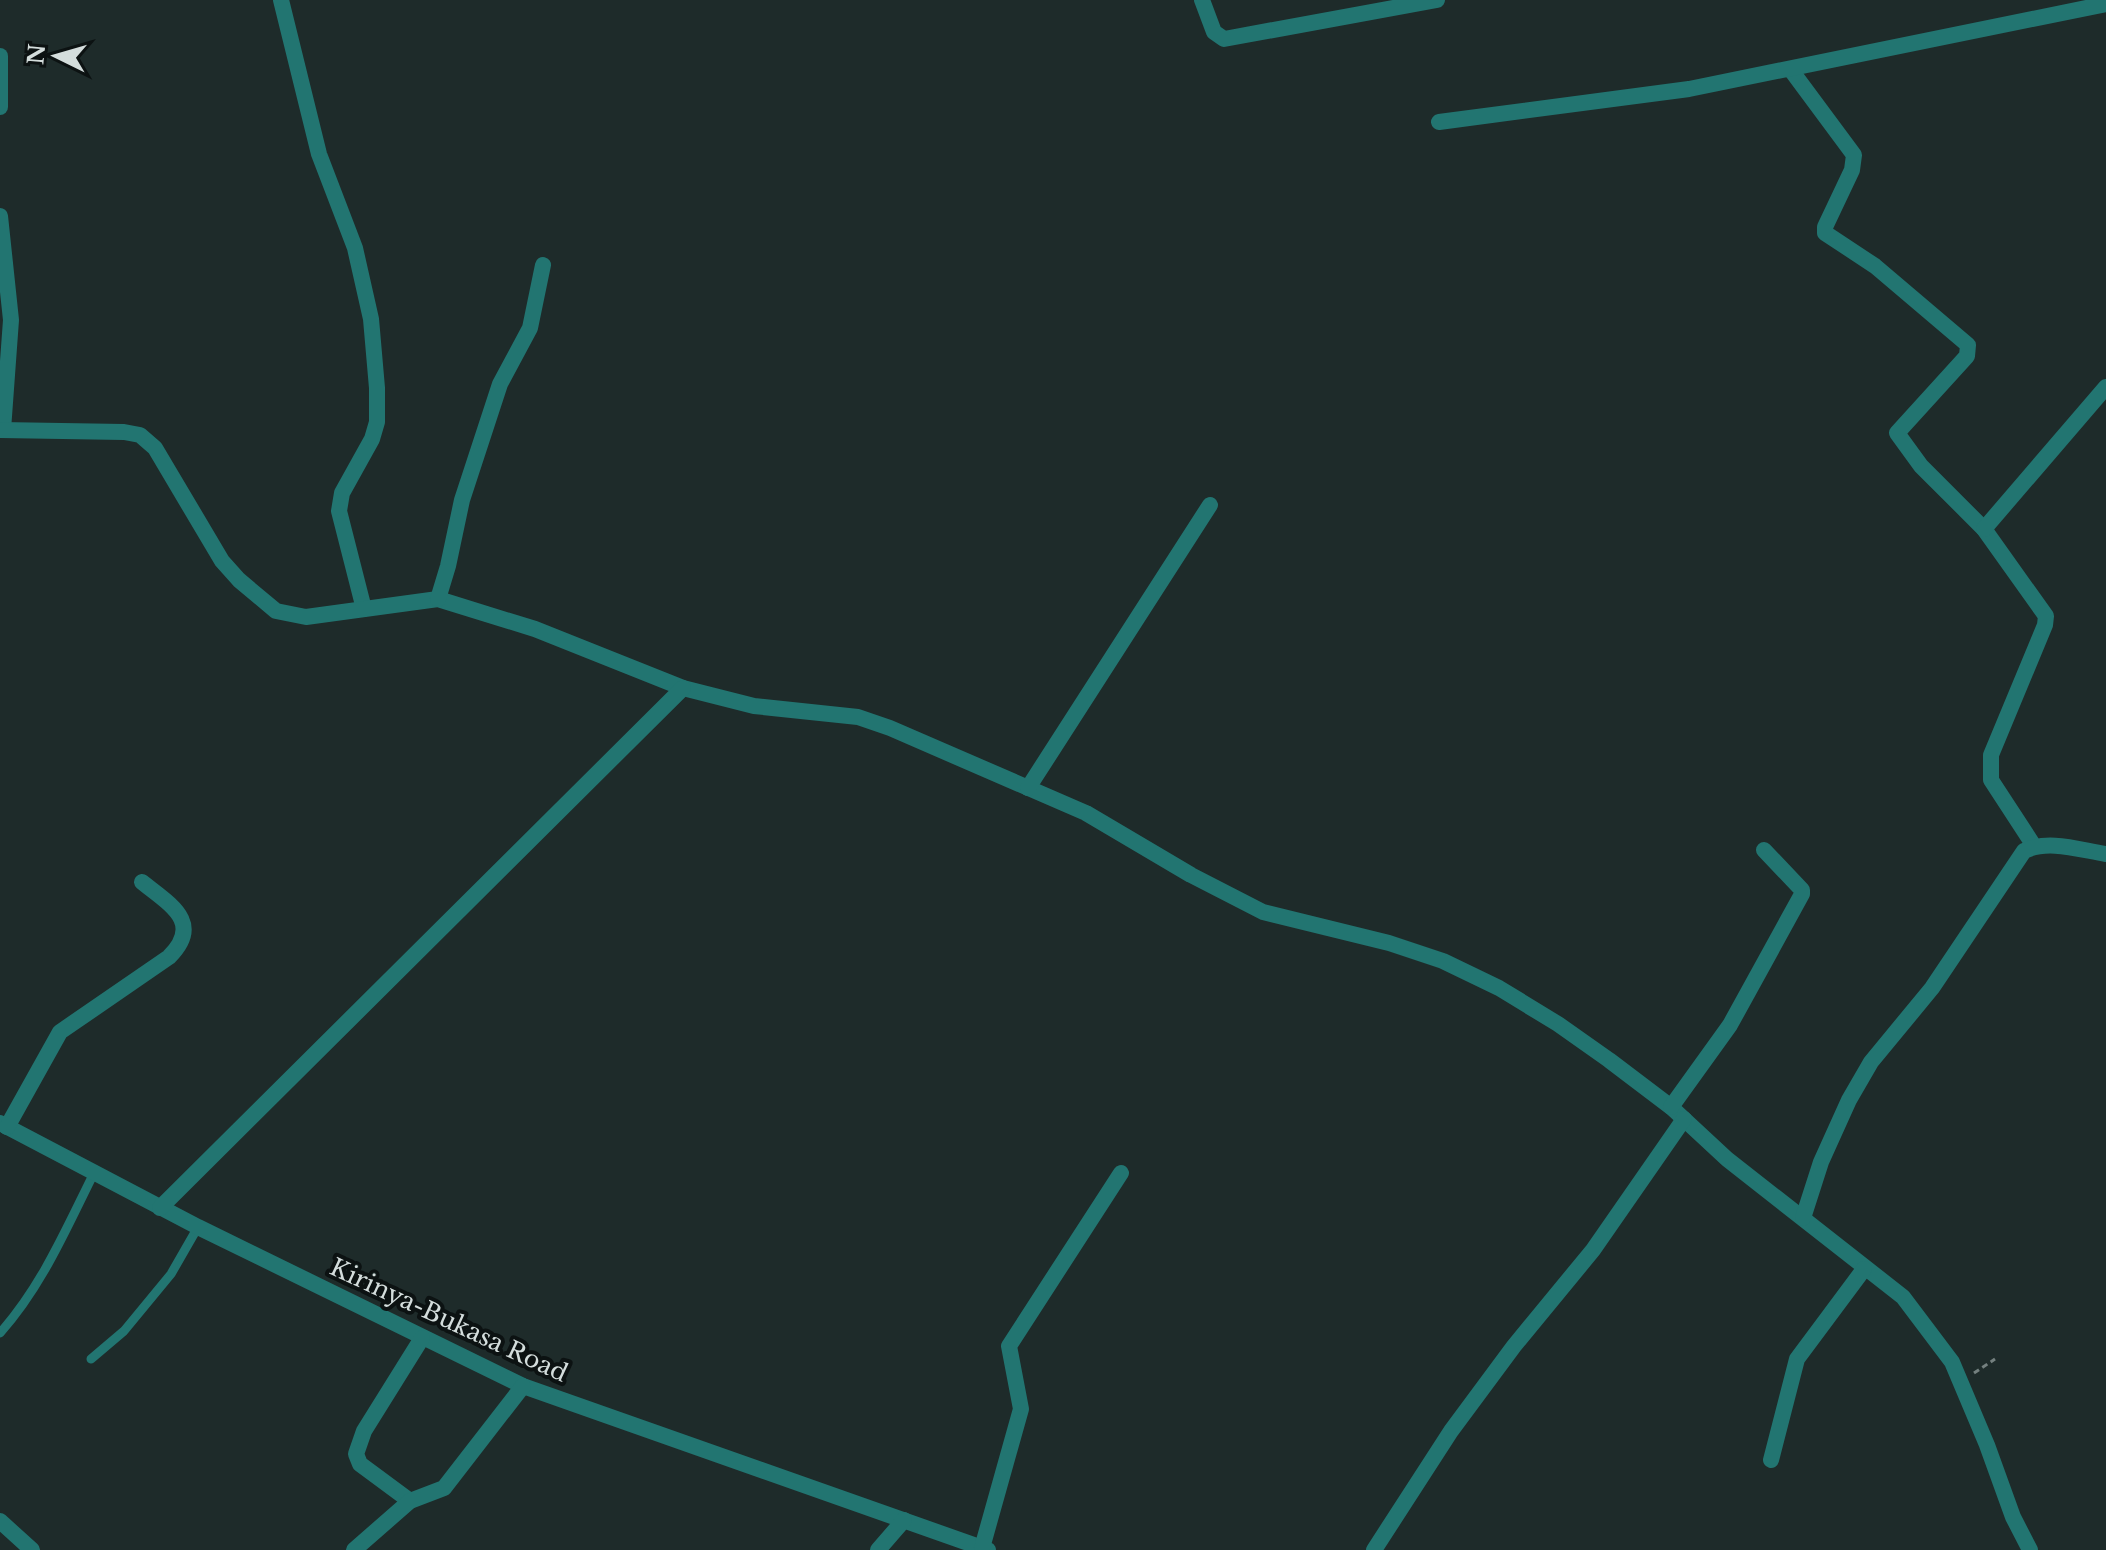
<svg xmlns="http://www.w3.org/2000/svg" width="2106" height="1550" viewBox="0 0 2106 1550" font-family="'Libre Baskerville',serif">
<rect width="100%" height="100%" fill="#1e2b2a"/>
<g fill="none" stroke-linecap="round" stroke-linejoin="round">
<path stroke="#74807f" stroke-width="3" stroke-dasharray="6 4" stroke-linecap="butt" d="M1974,1373L1995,1359"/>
<g stroke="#227571" stroke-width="9">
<path d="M0,1333C42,1286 66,1229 94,1173"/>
<path d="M91,1359L124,1331L171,1274L198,1227"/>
</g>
<g stroke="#227571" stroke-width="16">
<path d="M281,0L319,154L355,248L371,319L377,388V422L372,439L342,493L339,511L364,609"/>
<path d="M1202,0L1214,32L1224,39L1437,0"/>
<path d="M0,56V107"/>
<path d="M1791,70L1854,155L1852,170L1825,227V233L1875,266L1968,345L1967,356L1897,433L1921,466L1984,529L2046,616L2045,625L1991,755V780L2034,846"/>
<path d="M1439,122L1689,89L2106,4"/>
<path d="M0,216L11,320L3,430"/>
<path d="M0,430L124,432L140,435L155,448L222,561L239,580L276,611L306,617L438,599L535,629L683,688L754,706L858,717L890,728L1086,813L1191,875L1263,912L1389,943L1443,961L1499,988L1558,1024L1609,1060L1671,1107L1727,1159L1903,1297L1952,1362L1987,1445L2013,1517L2030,1550"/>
<path d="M1984,529L2106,387"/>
<path d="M438,599L448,566L462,500L500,384L530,328L543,265"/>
<path d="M1028,788L1210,505"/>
<path d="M1671,1107L1730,1025L1802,894V890L1764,850"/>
<path d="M0,1123L198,1227L523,1386L988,1550"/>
<path d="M7,1127L60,1032L169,957C204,922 169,904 142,882"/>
<path d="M160,1208L683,688"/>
<path d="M1803,1218L1821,1162L1849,1100L1871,1062L1932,988L2024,851C2048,839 2080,850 2106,854"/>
<path d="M1771,1460L1797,1359L1864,1269"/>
<path d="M410,1501L360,1464L356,1454L364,1431L422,1338"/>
<path d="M0,1521L32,1550"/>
<path d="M982,1548L1021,1409L1009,1346L1121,1173"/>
<path d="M354,1550L410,1501L444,1488L523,1386"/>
<path d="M878,1550L904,1520"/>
<path d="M1374,1550L1451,1431L1514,1346L1593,1250L1684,1119"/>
</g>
</g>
<g text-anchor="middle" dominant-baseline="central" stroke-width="8" stroke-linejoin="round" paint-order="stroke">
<g font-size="24" fill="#d4dddc" stroke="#0c1212">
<text transform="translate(449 1320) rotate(25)">Kirinya-Bukasa Road</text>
</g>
</g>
<g transform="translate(56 56) rotate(275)" stroke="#0c1212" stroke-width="6" paint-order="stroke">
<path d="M0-6L14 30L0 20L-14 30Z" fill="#d4dddc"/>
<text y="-12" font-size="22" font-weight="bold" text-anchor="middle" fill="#d4dddc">N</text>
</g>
</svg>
